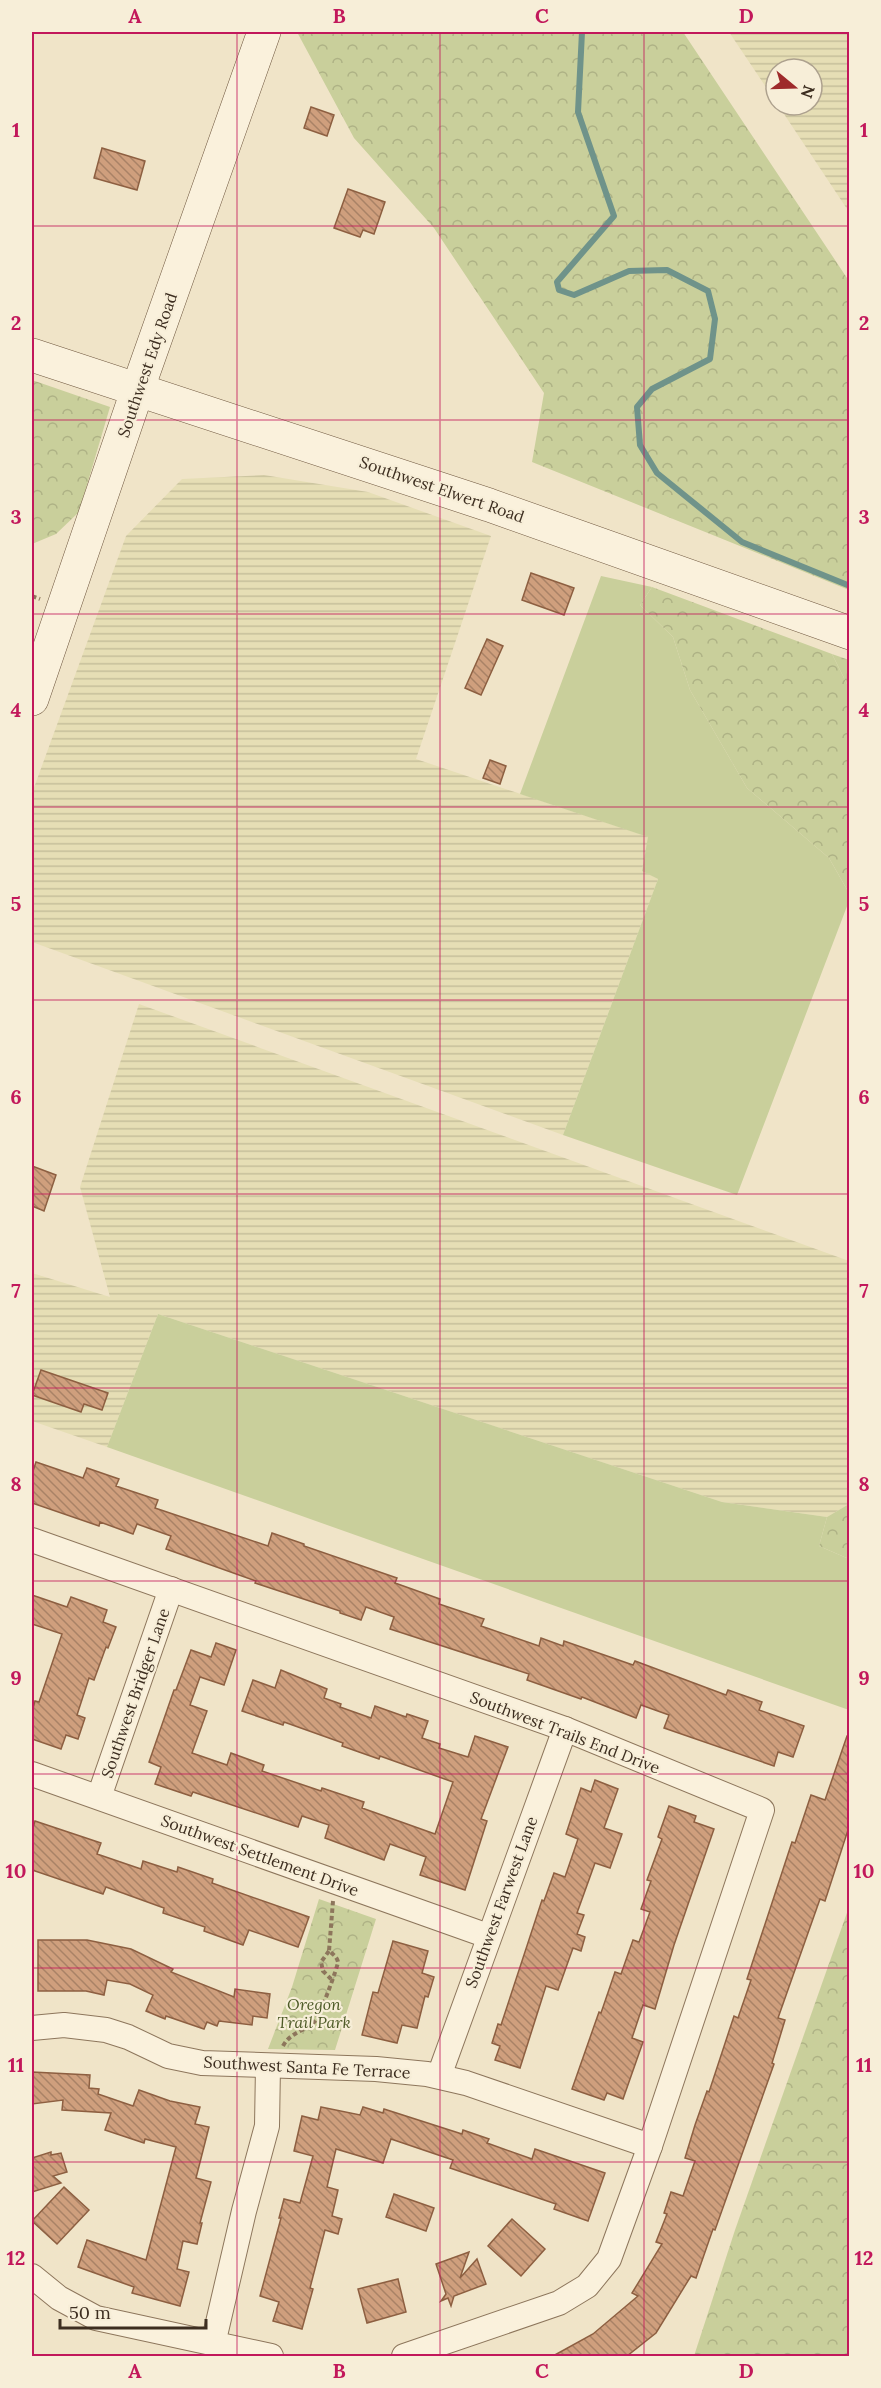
<svg xmlns="http://www.w3.org/2000/svg" width="881" height="2388" viewBox="0 0 881 2388" font-family="Lora,serif">
<defs>
<pattern id="farmland-rules" width="6" height="5" patternUnits="userSpaceOnUse" patternTransform="scale(1.5)"><rect width="6" height="5" fill="#e6deb5"/><path d="M0 2.5h6" fill="none" stroke="#c6bf9b"/></pattern>
<pattern id="forest-crowns" width="20" height="18" patternUnits="userSpaceOnUse" patternTransform="scale(1.5)"><rect width="20" height="18" fill="#c9cf9b"/><path d="M2 6a3 3 0 1 1 6 0M12 15a3 3 0 1 1 6 0" fill="none" stroke="#aeb285"/></pattern>
<pattern id="wetland-marsh" width="20" height="14" patternUnits="userSpaceOnUse" patternTransform="scale(1.5)"><rect width="20" height="14" fill="#c9cf9b"/><path d="M1 5h8M5 5V1M11 12h8M15 12V8" fill="none" stroke="#aeb285"/></pattern>
<pattern id="building-back-hatch" width="6" height="6" patternUnits="userSpaceOnUse" patternTransform="scale(1.5)"><rect width="6" height="6" fill="#cf9f7d"/><path d="M-1 5l2 2M0 0l6 6M5-1l2 2" fill="none" stroke="#a98266"/></pattern>
</defs>
<rect width="100%" height="100%" fill="#f0e4c8"/>
<g fill="url(#farmland-rules)">
<path d="M729,32H849V212L778,105H812V69H776V102Z"/>
<path d="M264,475L368,492L491,536L416,759L649,837L642,870L658,879L563,1135L32,942V793L126,536L182,479Z"/>
<path d="M139,1004L849,1261V1504L827,1517L722,1502L158,1314L107,1447L32,1421V1273L110,1297L80,1187Z"/>
</g>
<g fill="#c9cf9b">
<path d="M601,576L652,587L640,605L673,637L690,690L747,788L829,858L849,893V901L737,1195L563,1135L658,879L642,871L648,837L520,794Z"/>
<path d="M158,1314L722,1502L827,1517L819,1546L849,1559V1710L107,1447Z"/>
</g>
<g fill="url(#forest-crowns)">
<path d="M297,32H683L849,281V590L532,462L544,393L434,228L354,138Z"/>
<path d="M32,380L110,407L79,512L56,534L32,544Z"/>
<path d="M652,587L832,654L849,688V893L829,858L747,788L690,690L673,637L640,605Z"/>
<path d="M849,1504V1559L819,1546L827,1517Z"/>
<path d="M319,1899L376,1919L335,2050L268,2049L292,1987Z"/>
<path d="M849,1907V2356H694L735,2230Z"/>
</g>
<path fill="url(#wetland-marsh)" d="M832,654L849,660V688Z"/>
<g fill="none" stroke-linecap="round" stroke-linejoin="round">
<path stroke="#6f938a" stroke-width="6" d="M582,32L578,112L614,216L557,282L559,290L574,295L629,271L667,270L708,291L715,319L710,359L652,389L637,407L640,445L657,473L742,542L850,586"/>
</g>
<g fill="url(#building-back-hatch)" stroke="#8d5f41" stroke-width="1.5">
<path d="M311,107L334,115L327,136L304,128Z"/>
<path d="M102,148L145,161L137,190L94,178Z"/>
<path d="M348,189L385,202L374,234L363,230L360,237L334,228Z"/>
<path d="M531,573L574,588L564,615L522,600Z"/>
<path d="M487,639L503,646L481,695L465,688Z"/>
<path d="M490,760L506,766L500,784L483,778Z"/>
<path d="M32,1166L56,1175L44,1211L32,1206Z"/>
<path d="M41,1370L108,1393L102,1410L84,1404L81,1412L32,1395Z"/>
<path d="M36,1462L83,1478L87,1468L119,1479L116,1486L158,1500L155,1508L268,1546L272,1533L304,1544V1546L397,1578L395,1583L440,1599L439,1604L484,1619L481,1626L539,1646L541,1638L563,1646L564,1641L633,1665L635,1661L726,1695L728,1690L762,1702L759,1710L804,1726L793,1757L778,1752L774,1766L664,1728L669,1715L641,1705L636,1718L582,1697L581,1699L527,1680L529,1674L390,1629L394,1617L366,1607L361,1620L340,1613V1611L255,1583L256,1581L166,1549L171,1536L137,1524L133,1534L100,1522L99,1526L32,1503V1474Z"/>
<path d="M32,1595L67,1607L71,1597L107,1610L103,1622L116,1627L108,1648L106,1647L94,1680L89,1678L77,1715L85,1718L78,1739L66,1735L61,1749L32,1739V1712L35,1701L39,1702L62,1634L32,1624Z"/>
<path d="M216,1643L236,1650L224,1685L200,1677L190,1705L207,1711L192,1753L227,1765L231,1753L264,1765L262,1771L321,1791L322,1788L364,1802L362,1808L435,1834L453,1782L380,1756L379,1759L359,1752L342,1746L343,1743L284,1722L283,1725L242,1711L253,1680L275,1688L281,1670L327,1689L324,1698L341,1704L340,1707L371,1718L375,1706L406,1717L407,1714L428,1721L422,1738L440,1744L439,1748L468,1757L475,1736L508,1747L481,1819L487,1821L465,1890L420,1875L426,1857L390,1844L384,1860L325,1838L329,1825L302,1816L298,1827L193,1792L191,1796L155,1784L161,1767L149,1762L174,1690H176L191,1650L211,1657Z"/>
<path d="M847,1736H849V1827L825,1901L820,1899L778,2018L785,2020L772,2063L774,2064L715,2230L713,2229L696,2278L691,2276L656,2333L627,2356H553L593,2334L638,2296L632,2293L662,2244L656,2242L667,2214L664,2213L671,2192L683,2196L695,2161L685,2158L695,2125L707,2091L709,2092L734,2016L738,2018L751,1980L747,1979L792,1842L795,1843L811,1795L825,1800Z"/>
<path d="M595,1780L618,1789L604,1828L622,1834L610,1868L595,1863L577,1913L584,1915L577,1934L585,1937L581,1951L573,1948L558,1990L546,1986L520,2068L495,2060L500,2046L492,2043L498,2024L501,2025L542,1900L544,1901L554,1873L565,1877L578,1839L566,1834L581,1788L591,1792Z"/>
<path d="M669,1806L696,1816L694,1822L714,1829L674,1945L655,2009L643,2005L632,2038L643,2042L623,2099L607,2093L604,2100L572,2089L599,2012L601,2013L615,1972L621,1974L633,1940L639,1942L650,1912L641,1909L651,1881L647,1880L662,1839L658,1837Z"/>
<path d="M35,1821L101,1843L97,1854L141,1869L143,1861L177,1872L178,1867L213,1879L212,1883L309,1917L298,1947L249,1930L243,1945L204,1931L205,1927L163,1913L164,1908L106,1887L103,1894L32,1870V1831Z"/>
<path d="M38,1940H87L131,1949L173,1969L171,1972L234,1997L235,1989L270,1994L267,2018L253,2016L252,2025L219,2021L217,2026L207,2022L204,2029L166,2016L165,2019L146,2011L153,1995L130,1984L107,1980L104,1995L86,1991H38Z"/>
<path d="M393,1941L428,1951L422,1973L434,1977L428,1997L425,1996L417,2028L402,2025L397,2043L362,2035L373,1992L378,1993Z"/>
<path d="M32,2072L90,2075L89,2088L99,2089L98,2094L133,2106L139,2090L170,2101L200,2107L195,2124L209,2127L196,2178L211,2182L200,2223H202L197,2244L183,2241L177,2269L189,2272L180,2306L132,2293L134,2287L78,2267L87,2240L146,2260L176,2147L145,2139L144,2143L105,2130L111,2113L62,2110L63,2100L32,2104Z"/>
<path d="M321,2107L360,2115L363,2107L383,2113L384,2109L462,2134L463,2130L489,2139L487,2143L532,2159L535,2149L605,2173L588,2221L554,2209L556,2204L450,2168L453,2160L391,2139L383,2163L336,2149L327,2187L338,2190L332,2216L342,2219L338,2234L325,2230L310,2288L313,2289L302,2329L273,2321L279,2302L260,2296L281,2218H279L284,2199L300,2203L313,2156L294,2151L302,2116L318,2120Z"/>
<path d="M51,2152V2155L61,2153L67,2172L53,2176L61,2183L32,2192V2158Z"/>
<path d="M64,2187L89,2210L57,2244L32,2221Z"/>
<path d="M394,2194L434,2208L426,2231L386,2217Z"/>
<path d="M512,2219L545,2249L521,2276L488,2246Z"/>
<path d="M469,2252L460,2278L477,2259L486,2284L454,2296L451,2306L448,2298L441,2301L446,2294L436,2264Z"/>
<path d="M398,2279L406,2312L367,2323L358,2289Z"/>
</g>
<g fill="none" stroke-linecap="round" stroke-linejoin="round">
<defs>
<g id="street">
<path d="M32,1540L565,1729L762,1810L650,2146L609,2259L587,2286L559,2303L404,2356"/>
<path d="M32,1774L488,1936"/>
<path d="M99,1797L171,1589"/>
<path d="M32,2028L64,2025L106,2030L128,2037L168,2056L202,2063L376,2069L427,2074L466,2083L650,2146"/>
<path d="M439,2076L565,1729"/>
<path d="M32,2276L59,2298L96,2318L271,2356"/>
<path d="M213,2344L244,2211L267,2126L268,2066"/>
</g>
<g id="secondary">
<path d="M32,355L489,505L850,633"/>
<path d="M32,699L144,371L264,32"/>
</g>
</defs>
<use href="#street" stroke="#8d765c" stroke-width="26"/>
<use href="#secondary" stroke="#6f573f" stroke-width="34"/>
<g stroke="#8d765c" stroke-width="4" stroke-dasharray="4.5 3" stroke-linecap="butt">
<path d="M32,596L40,599"/>
<path d="M329,1951L321,1962L323,1971L331,1979"/>
<path d="M283,2046C291,2031 307,2031 316,2020C320,2015 338,1966 338,1962C337,1957 333,1954 329,1951L333,1901"/>
</g>
<use href="#street" stroke="#faf1dc" stroke-width="24"/>
<use href="#secondary" stroke="#faf1dc" stroke-width="33"/>
</g>
<path fill="none" stroke="#c2185b" stroke-width="1.5" stroke-opacity="0.55" d="M237,32V2356M440,32V2356M644,32V2356M32,226H850M32,420H850M32,614H850M32,807H850M32,1000H850M32,1194H850M32,1388H850M32,1581H850M32,1774H850M32,1968H850M32,2162H850"/>
<g text-anchor="middle" dominant-baseline="central" stroke-width="4.5" stroke-linejoin="round" paint-order="stroke">
<g font-size="16" fill="#3d2e20" stroke="#f7eed8">
<text transform="translate(147 365) rotate(-71)">Southwest Edy Road</text>
<text transform="translate(442 489) rotate(19)">Southwest Elwert Road</text>
<text transform="translate(135 1693) rotate(-71)">Southwest Bridger Lane</text>
<text transform="translate(565 1732) rotate(21)">Southwest Trails End Drive</text>
<text transform="translate(260 1855) rotate(20)">Southwest Settlement Drive</text>
<text transform="translate(501 1902) rotate(-70)">Southwest Farwest Lane</text>
<text transform="translate(307 2067) rotate(3)">Southwest Santa Fe Terrace</text>
</g>
<g font-size="16" font-style="italic" fill="#4d5a26" stroke="#f7eed8">
<text x="314" y="2004">Oregon<tspan x="314" dy="18">Trail Park</tspan></text>
</g>
</g>
<rect width="881" height="2388" fill="none" stroke="#f7eed8" stroke-width="66"/>
<g transform="translate(794 87) rotate(109)"><circle r="28" fill="#f7eed8" stroke="#ada18e" stroke-width="1.5"/>
<path d="M0-4.5L10 22L0 15L-10 22Z" fill="#9e2a2b"/>
<text y="-9" font-size="16" font-weight="bold" text-anchor="middle" fill="#3d2e20">N</text>
</g>
<path d="M60 2319v9h146v-9" fill="none" stroke="#3d2e20" stroke-width="3"/>
<text x="69" y="2319" font-size="18" fill="#3d2e20" stroke="#f7eed8" stroke-width="4.5" paint-order="stroke">50 m</text>
<rect x="33" y="33" width="815" height="2322" fill="none" stroke="#c2185b" stroke-width="2"/>
<g font-size="20" text-anchor="middle" font-weight="bold" fill="#c2185b">
<text x="135" y="23">A</text>
<text x="339" y="23">B</text>
<text x="542" y="23">C</text>
<text x="746" y="23">D</text>
<text x="16" y="137">1</text>
<text x="864" y="137">1</text>
<text x="16" y="330">2</text>
<text x="864" y="330">2</text>
<text x="16" y="524">3</text>
<text x="864" y="524">3</text>
<text x="16" y="717">4</text>
<text x="864" y="717">4</text>
<text x="16" y="911">5</text>
<text x="864" y="911">5</text>
<text x="16" y="1104">6</text>
<text x="864" y="1104">6</text>
<text x="16" y="1298">7</text>
<text x="864" y="1298">7</text>
<text x="16" y="1491">8</text>
<text x="864" y="1491">8</text>
<text x="16" y="1685">9</text>
<text x="864" y="1685">9</text>
<text x="16" y="1878">10</text>
<text x="864" y="1878">10</text>
<text x="16" y="2072">11</text>
<text x="864" y="2072">11</text>
<text x="16" y="2265">12</text>
<text x="864" y="2265">12</text>
<text x="135" y="2378">A</text>
<text x="339" y="2378">B</text>
<text x="542" y="2378">C</text>
<text x="746" y="2378">D</text>
</g>
</svg>
